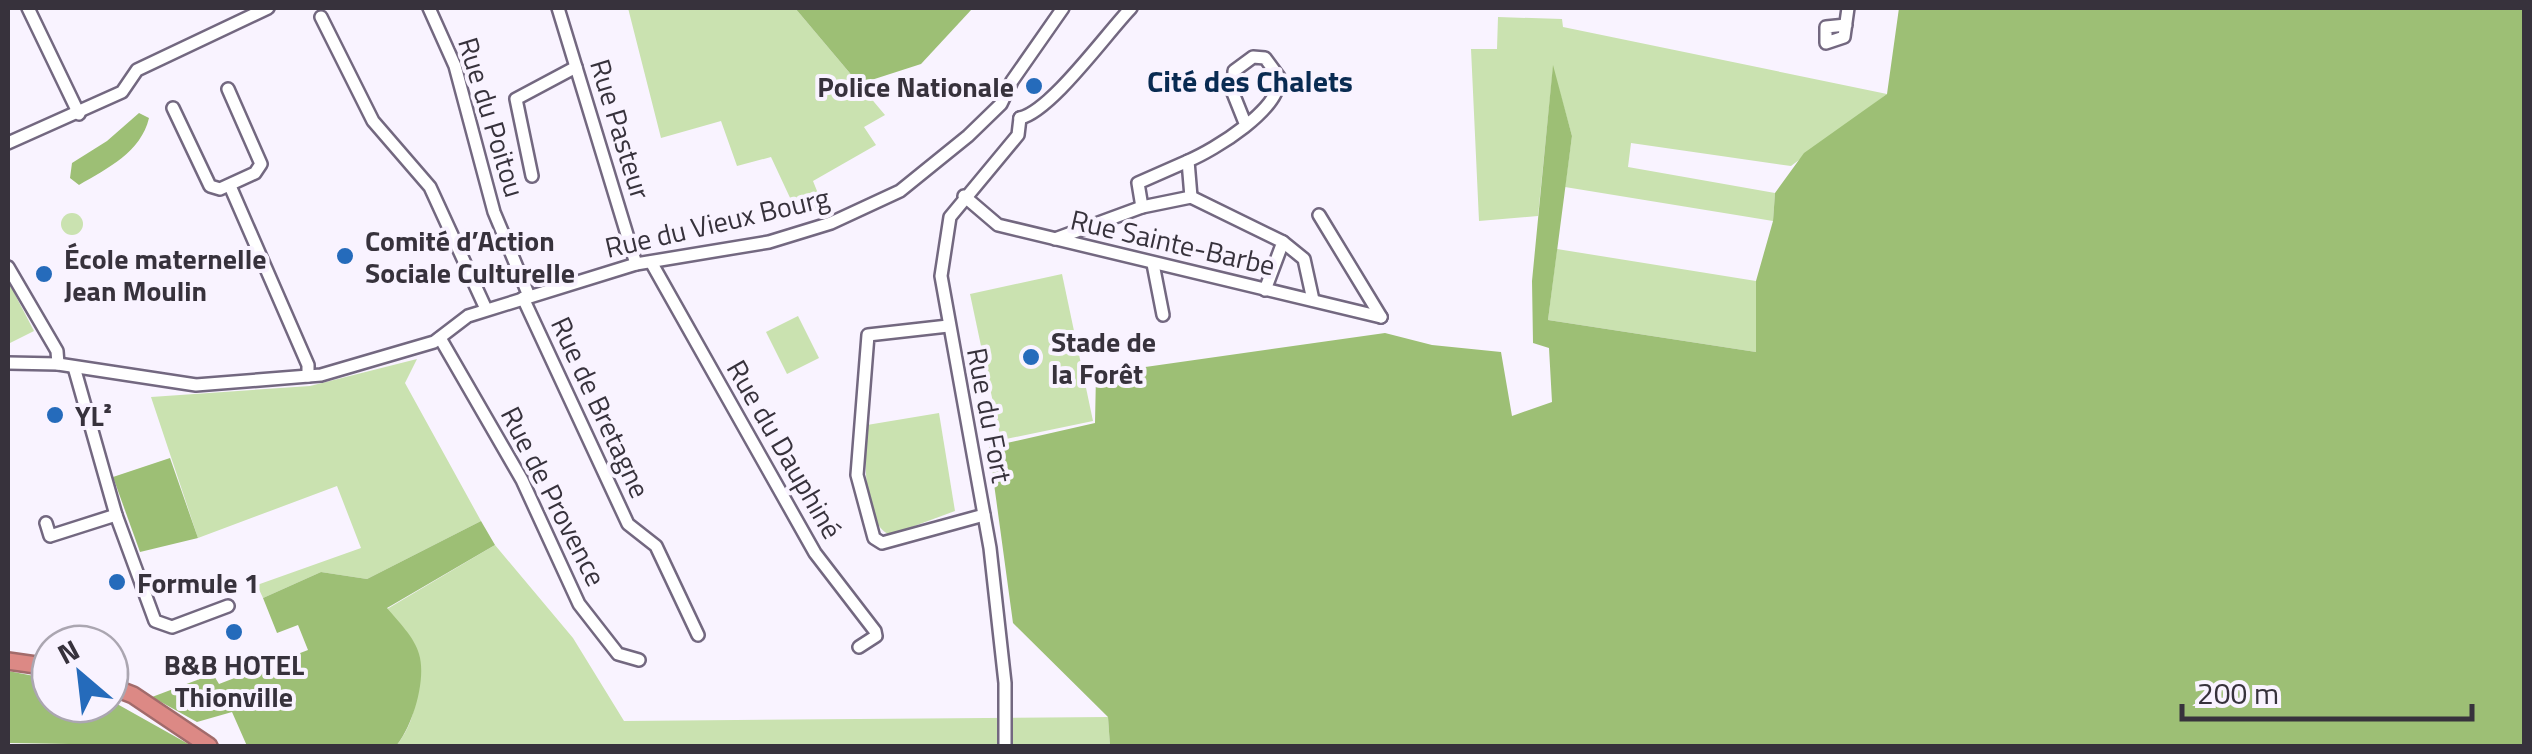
<svg xmlns="http://www.w3.org/2000/svg" width="2532" height="754" viewBox="0 0 2532 754" font-family="'Titillium Web',sans-serif">
<rect width="100%" height="100%" fill="#f9f3ff"/>
<g fill="#cae2b0">
<path d="M628,8H795L885,115L864,127L876,145L813,181L825,211L799,217L771,157L737,166L721,121L661,138Z"/>
<path d="M1498,17L1562,19L1563,27L1887,94L1791,166L1631,143L1628,167L1775,193L1773,221L1565,187L1572,136L1553,68L1538,216L1479,221L1471,49H1497Z"/>
<circle cx="72" cy="224" r="11"/>
<path d="M1557,249L1756,281V352L1548,320Z"/>
<path d="M1062,274L1093,421L1001,440L970,294Z"/>
<path d="M8,281L34,331L10,343L8,338Z"/>
<path d="M798,316L819,358L787,374L766,332Z"/>
<path d="M417,359L405,383L481,521L367,579L321,572L263,598L257,585L361,548L337,486L198,538L151,397L310,386Z"/>
<path d="M939,413L955,511L890,535C861,523 865,451 867,425Z"/>
<path d="M495,545L573,638L624,721L1108,717L1110,746H396C434,698 406,658 387,609Z"/>
</g>
<g fill="#9dbf75">
<path d="M795,8H970L972,9L921,64L859,84Z"/>
<path d="M1899,8H2524V746H1110L1108,717L1013,623L989,447L1095,423L1096,374L1385,333L1432,345L1501,352L1512,416L1552,402L1549,348L1533,343L1532,281L1553,65L1572,136L1548,320L1756,352V281L1773,221L1775,193L1804,153L1887,94Z"/>
<path d="M139,113L149,118C141,152 108,168 79,185L70,178L72,163L107,141Z"/>
<path d="M170,458L198,538L140,552L113,477Z"/>
<path d="M481,521L495,545L387,608C398,621 415,638 419,654C427,680 412,727 396,746H247L232,712L197,722L152,697L213,674L219,684L308,650L298,625L277,633L263,598L321,572L367,579Z"/>
<path d="M8,671L50,679V704H110V700L192,746L8,743Z"/>
</g>
<g fill="none" stroke-linecap="round" stroke-linejoin="round">
<defs>
<g id="minor">
<path d="M28,8L79,114"/>
<path d="M429,8L455,66L494,212L529,296"/>
<path d="M558,8L636,264"/>
<path d="M321,17L373,121L430,187L486,309"/>
<path d="M1846,25L1826,27V43L1844,37L1848,8"/>
<path d="M173,108L210,186L220,189L255,173L261,164L228,89"/>
<path d="M1020,118C1051,111 1106,34 1131,8"/>
<path d="M8,143L122,92L137,70L268,8"/>
<path d="M532,176L516,99L576,67"/>
<path d="M230,186L308,365V376"/>
<path d="M964,196L998,225L1381,317"/>
<path d="M1191,197L1283,242L1265,290"/>
<path d="M1142,207L1138,183L1188,161"/>
<path d="M1319,215L1381,317"/>
<path d="M1055,239L1142,207L1191,197L1188,161C1214,150 1282,109 1279,77L1265,58L1253,57L1234,71L1233,93L1245,123"/>
<path d="M1283,242L1304,259L1313,300"/>
<path d="M651,262L815,553L875,631L876,636L859,647"/>
<path d="M1153,264L1163,315"/>
<path d="M8,267L57,351L58,364"/>
<path d="M523,298L628,524L656,546L698,635"/>
<path d="M948,326L868,335L857,475L874,538L882,543L984,515"/>
<path d="M440,338L522,480L579,604L618,654L639,660"/>
<path d="M8,363L58,364L196,385L321,375L434,342L468,316L636,264L769,242L831,223L900,191L968,136L1001,104L1012,81L1063,8"/>
<path d="M74,367L116,515L155,621L172,627L228,606"/>
<path d="M46,523L50,536L116,515"/>
<path d="M1005,746V683L990,548L941,276L950,217L1018,135L1020,118"/>
</g>
<g id="highway">
<path d="M8,661L50,667"/>
<path d="M110,686L133,695L209,746"/>
</g>
</defs>
<use href="#minor" stroke="#736880" stroke-width="16"/>
<use href="#highway" stroke="#a26b6b" stroke-width="20"/>
<use href="#minor" stroke="#fff" stroke-width="11"/>
<use href="#highway" stroke="#dc8985" stroke-width="15"/>
</g>
<g fill="#256bbb" stroke="#f9f3ff" stroke-width="4">
<circle cx="1034" cy="86" r="10"/>
<circle cx="345" cy="256" r="10"/>
<circle cx="44" cy="274" r="10"/>
<circle cx="1031" cy="357" r="10"/>
<circle cx="55" cy="415" r="10"/>
<circle cx="117" cy="582" r="10"/>
<circle cx="234" cy="632" r="10"/>
</g>
<g text-anchor="middle" dominant-baseline="central" stroke-width="8" stroke-linejoin="round" paint-order="stroke">
<g font-size="28" font-weight="bold" fill="#37323c" stroke="#f9f3ff" text-anchor="start">
<text x="1014" y="86" text-anchor="end">Police Nationale</text>
<text x="365" y="240">Comité d’Action<tspan x="365" dy="32">Sociale Culturelle</tspan></text>
<text x="64" y="258">École maternelle<tspan x="64" dy="32">Jean Moulin</tspan></text>
<text x="1051" y="341">Stade de<tspan x="1051" dy="32">la Forêt</tspan></text>
<text x="75" y="415">YL²</text>
<text x="137" y="582">Formule 1</text>
<text x="234" y="664" text-anchor="middle">B&amp;B HOTEL<tspan x="234" dy="32">Thionville</tspan></text>
</g>
<g font-size="28" fill="#37323c" stroke="#f9f3ff">
<text transform="translate(492 117) rotate(73)">Rue du Poitou</text>
<text transform="translate(621 129) rotate(73)">Rue Pasteur</text>
<text transform="translate(717 222) rotate(-13)">Rue du Vieux Bourg</text>
<text transform="translate(1173 242) rotate(13)">Rue Sainte-Barbe</text>
<text transform="translate(601 407) rotate(65)">Rue de Bretagne</text>
<text transform="translate(990 415) rotate(79)">Rue du Fort</text>
<text transform="translate(785 449) rotate(60)">Rue du Dauphiné</text>
<text transform="translate(554 496) rotate(63)">Rue de Provence</text>
</g>
<g font-size="30" font-weight="bold" fill="#092b52" stroke="#f9f3ff">
<text x="1250" y="81">Cité des Chalets</text>
</g>
</g>
<rect width="2532" height="754" fill="none" stroke="#37323c" stroke-width="20"/>
<g transform="translate(80 674) rotate(332)"><circle r="48" fill="#f9f3ff" stroke="#aba6b1" stroke-width="2.5"/>
<path d="M0-8L18 38L0 25L-18 38Z" fill="#256bbb"/>
<text y="-15" font-size="28" font-weight="bold" text-anchor="middle" fill="#37323c">N</text>
</g>
<path d="M2182 704v15h290v-15" fill="none" stroke="#37323c" stroke-width="5"/>
<text x="2197" y="704" font-size="30" fill="#37323c" stroke="#f9f3ff" stroke-width="8" paint-order="stroke">200 m</text>
</svg>
